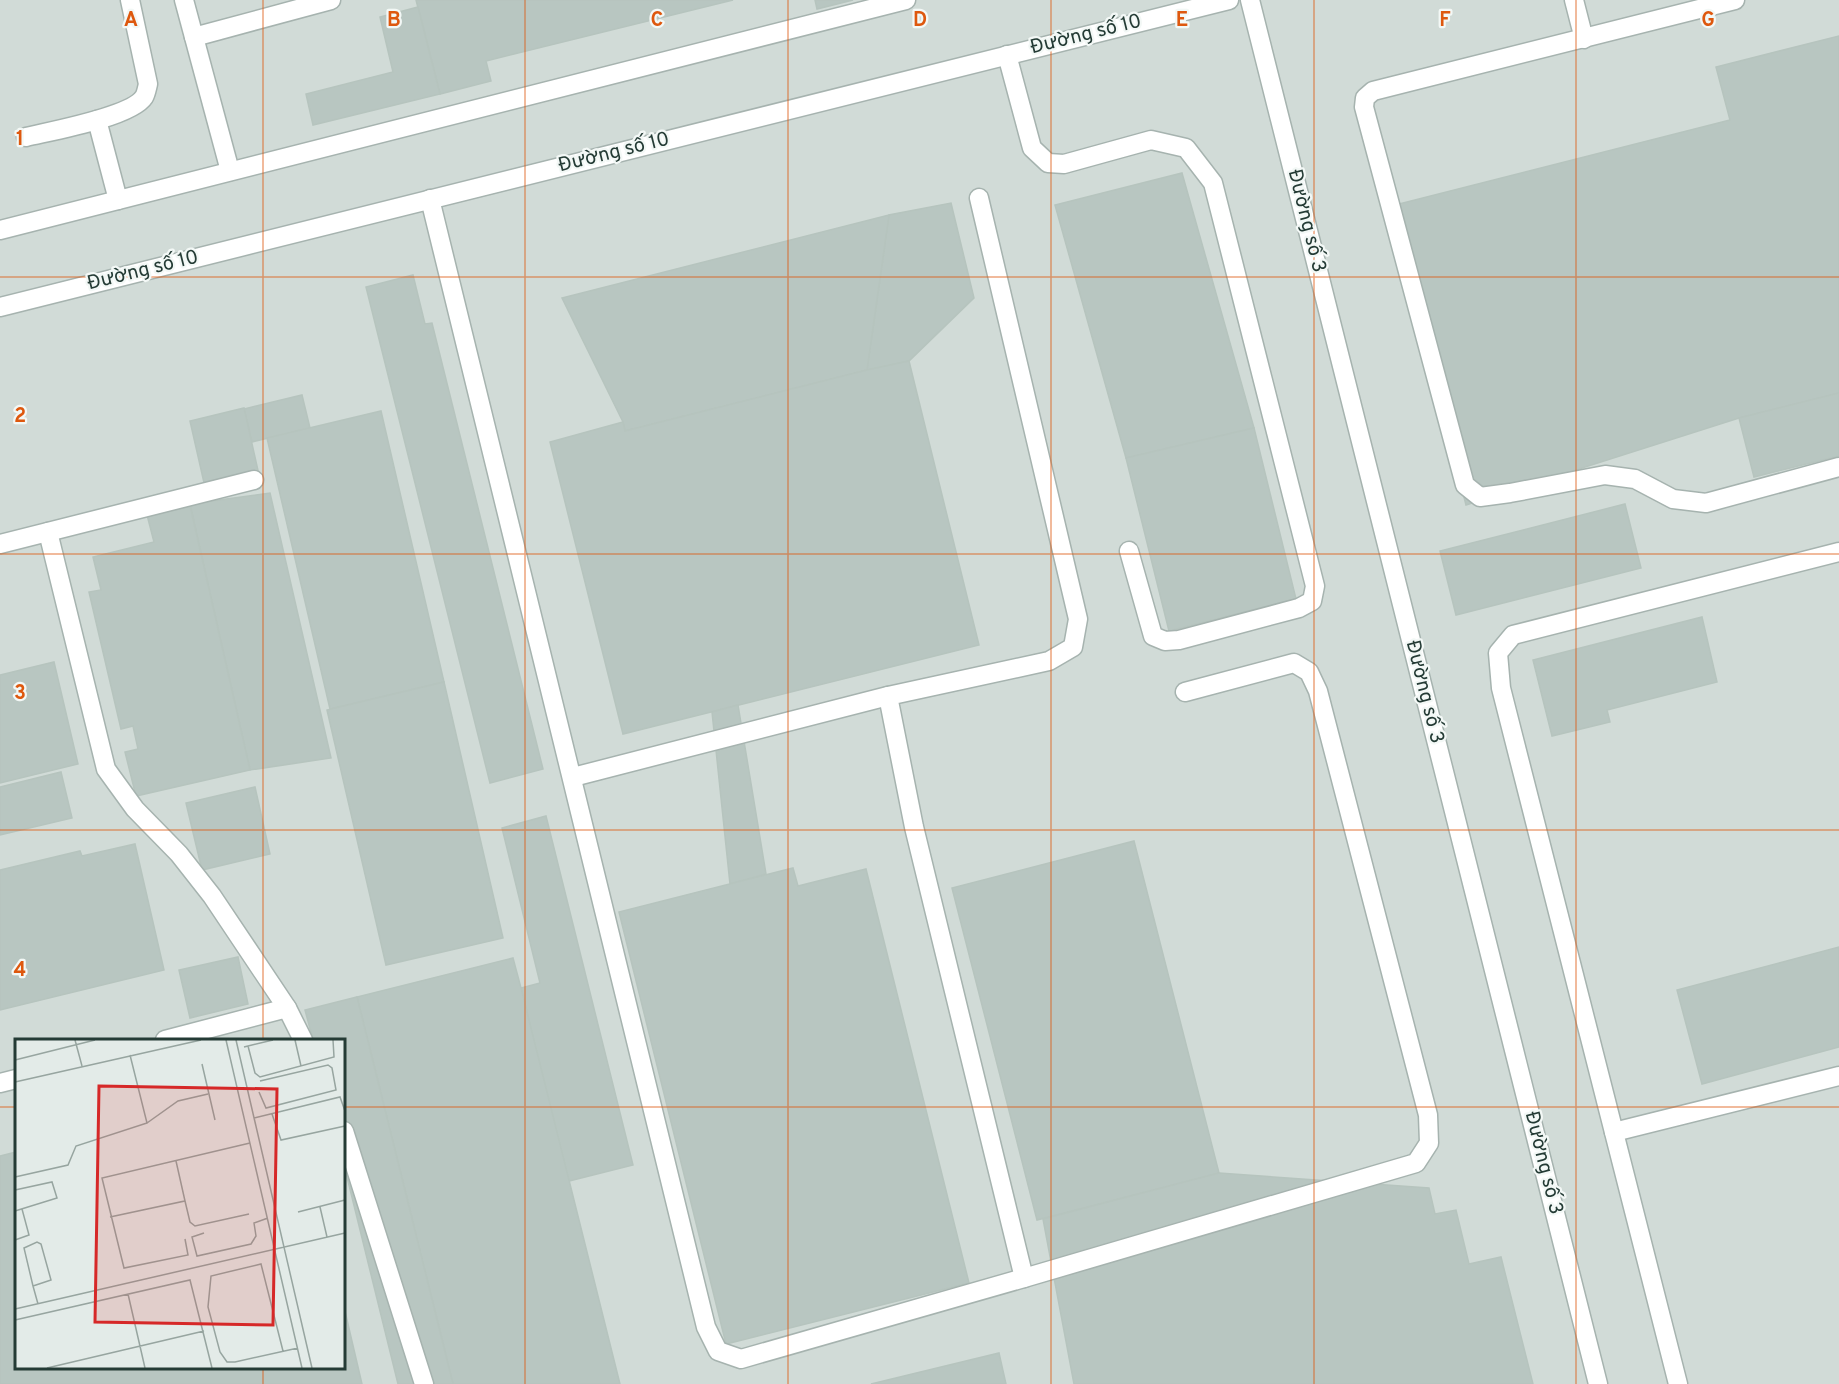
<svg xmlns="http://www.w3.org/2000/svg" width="1839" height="1384" viewBox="0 0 1839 1384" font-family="Overpass,sans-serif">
<rect width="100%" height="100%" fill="#e3ebe8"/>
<path fill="#d1dbd7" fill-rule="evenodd" d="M0,0H1839V1384H0ZM16,1040H344V1368H16Z"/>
<g fill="#b8c6c1" stroke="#b6c4be" stroke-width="1.5">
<path d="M416,0H733L486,61L491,81L440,94Z"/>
<path d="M815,0H853L817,9Z"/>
<path d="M418,7L440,94L313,125L306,94L393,72L380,17Z"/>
<path d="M1839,36V393L1739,418L1466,505L1391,206L1730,120L1716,67Z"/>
<path d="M1182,173L1254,428L1126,458L1055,205Z"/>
<path d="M951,203L974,298L909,361L867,370L889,215Z"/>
<path d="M889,215L867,370L625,431L623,422L562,298Z"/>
<path d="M413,275L425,324L432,323L543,769L490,783L366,287Z"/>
<path d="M909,361L979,645L623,734L550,442L623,422L625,431L867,370Z"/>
<path d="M1839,393V456L1754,477L1739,418Z"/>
<path d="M302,395L310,428L252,442L244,409Z"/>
<path d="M244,408L259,475L205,487L190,421Z"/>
<path d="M381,411L444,682L330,709L267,438Z"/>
<path d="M1254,428L1296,599L1169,631L1126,458Z"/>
<path d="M270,493L331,758L250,770L190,504Z"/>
<path d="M189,501L250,770L136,796L125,752L138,749L133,726L121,729L89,592L101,590L93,557L154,542L146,511Z"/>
<path d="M1625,504L1641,568L1456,615L1440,551Z"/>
<path d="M1702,617L1717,682L1607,710L1610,722L1552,736L1533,660Z"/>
<path d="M54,662L78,764L0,783V675Z"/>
<path d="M444,682L503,938L386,965L327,710Z"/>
<path d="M738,705L766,874L730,884L712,712Z"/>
<path d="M61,772L72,818L0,835V787Z"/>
<path d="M255,787L270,854L202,870L186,803Z"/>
<path d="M546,816L633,1165L569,1181L521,988L540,983L502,828Z"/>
<path d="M1134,841L1219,1173L1037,1220L952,888Z"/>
<path d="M135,844L164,970L0,1010V870L80,851L82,856Z"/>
<path d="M793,868L798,886L866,869L969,1283L726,1344L619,912Z"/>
<path d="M1839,947V1047L1702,1084L1677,990Z"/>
<path d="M238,957L248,1004L190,1018L179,970Z"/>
<path d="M513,958L521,988L620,1384H453L357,997Z"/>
<path d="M357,997L453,1384H398L344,1165V1040H313L305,1010Z"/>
<path d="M16,1152V1368H344V1307L362,1384H0V1156Z"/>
<path d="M1219,1173L1429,1188L1435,1214L1456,1210L1469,1264L1501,1257L1533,1384H1074L1043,1219Z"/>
<path d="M999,1353L1006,1384H871Z"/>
</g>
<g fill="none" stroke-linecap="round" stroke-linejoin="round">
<defs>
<g id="service">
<path d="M184,0L230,171"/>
<path d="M1574,0L1584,39"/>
<path d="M1735,0L1373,91L1365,98L1364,107L1465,485L1480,497L1510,493L1605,475L1635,479L1673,499L1706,503L1839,467"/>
<path d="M194,37L331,0"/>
<path d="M1007,55L1032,148L1048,163L1064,164L1151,140L1186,148L1213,183L1315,586L1312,601L1299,608L1179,640L1165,641L1153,636L1129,551"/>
<path d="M97,120L118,200"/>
<path d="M26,137C51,131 131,117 144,97C146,94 147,88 148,84L130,0"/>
<path d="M979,198L1078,619L1073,647L1049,661L888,696L914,827L1024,1278"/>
<path d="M430,199L706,1327L718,1351L741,1359L1024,1278L1416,1163L1429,1143L1428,1115L1318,691L1309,672L1294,663L1185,692"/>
<path d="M48,532L106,769L135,809L179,854L212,896L287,1008"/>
<path d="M0,544L254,480"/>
<path d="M573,777L888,696"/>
<path d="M165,1040L287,1008L303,1040"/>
<path d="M0,1083L16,1079"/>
<path d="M344,1131L424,1384"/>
<path d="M1614,1132L1839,1076"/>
<path d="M1678,1384L1501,688L1498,653L1513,635L1839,552"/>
</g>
<g id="minor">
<path d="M1250,0L1598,1384"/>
<path d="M0,230L906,0"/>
<path d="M0,307L1229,0"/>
</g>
</defs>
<use href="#service" stroke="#a6b3af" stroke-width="21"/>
<use href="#minor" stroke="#a6b3af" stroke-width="21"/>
<use href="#service" stroke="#fff" stroke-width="18"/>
<use href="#minor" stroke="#fff" stroke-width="18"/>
</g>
<path fill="none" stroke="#de580e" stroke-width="1.5" stroke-opacity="0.55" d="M263,0V1040M525,0V1384M788,0V1384M1051,0V1384M1314,0V1384M1576,0V1384M0,277H1839M0,554H1839M0,830H1839M0,1107H16M344,1107H1839M263,1368V1384"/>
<g text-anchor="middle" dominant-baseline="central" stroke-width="4.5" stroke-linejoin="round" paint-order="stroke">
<g font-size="20" fill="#243b35" stroke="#f3f8f6">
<text transform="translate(1086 35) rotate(-14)">Đường số 10</text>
<text transform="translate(614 153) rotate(-14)">Đường số 10</text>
<text transform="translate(1306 221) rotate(76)">Đường số 3</text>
<text transform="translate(143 271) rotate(-14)">Đường số 10</text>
<text transform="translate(1424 692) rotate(76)">Đường số 3</text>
<text transform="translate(1543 1163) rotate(76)">Đường số 3</text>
</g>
</g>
<g transform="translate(15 1039)">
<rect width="330" height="330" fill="#e3ebe8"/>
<path fill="none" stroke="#97a5a0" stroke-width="1.5" d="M60,1L67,27M211,1L287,329M221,1L297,329M280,1L286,27M233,7L240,34L245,38L319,18L318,1M229,8L258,1M0,21L80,1M187,25L200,81M0,43L186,1M244,53L251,69L321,51L317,29L313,26L245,42M257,75L266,101L330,87M239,79L325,58L330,72M132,84L163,62L193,55M161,122L170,162M0,138L53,126L61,107L132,84L115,16M0,151L37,143L42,159L0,172M305,168L312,198M283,173L330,161M95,178L170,162L175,183L180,187L234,175M189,194L177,198L182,217L236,205L241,197L239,184L253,179M170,200L173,216L109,229L87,139L235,104M0,201L14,196L7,170M18,247L36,241L26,205L22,203L9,209L18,247L23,265M113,255L130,329M0,270L330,194M0,281L175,241L197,329M268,312L246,225L196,237L193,268L205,313L212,323H220L283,309M32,329L189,292"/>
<path fill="#d62828" fill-opacity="0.15" stroke="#d62828" stroke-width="3" d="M84,47L262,50L258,286L80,283Z"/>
<rect width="330" height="330" fill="none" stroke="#243b35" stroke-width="3"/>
</g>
<g font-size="20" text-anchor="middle" font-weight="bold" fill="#de580e" stroke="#f3f8f6" stroke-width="4.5" stroke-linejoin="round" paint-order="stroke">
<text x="131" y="26">A</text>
<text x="394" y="26">B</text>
<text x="657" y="26">C</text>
<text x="920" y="26">D</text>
<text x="1182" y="26">E</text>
<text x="1445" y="26">F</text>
<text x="1708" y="26">G</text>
<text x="20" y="145">1</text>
<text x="20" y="422">2</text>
<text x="20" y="699">3</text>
<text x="20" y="976">4</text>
</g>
</svg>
